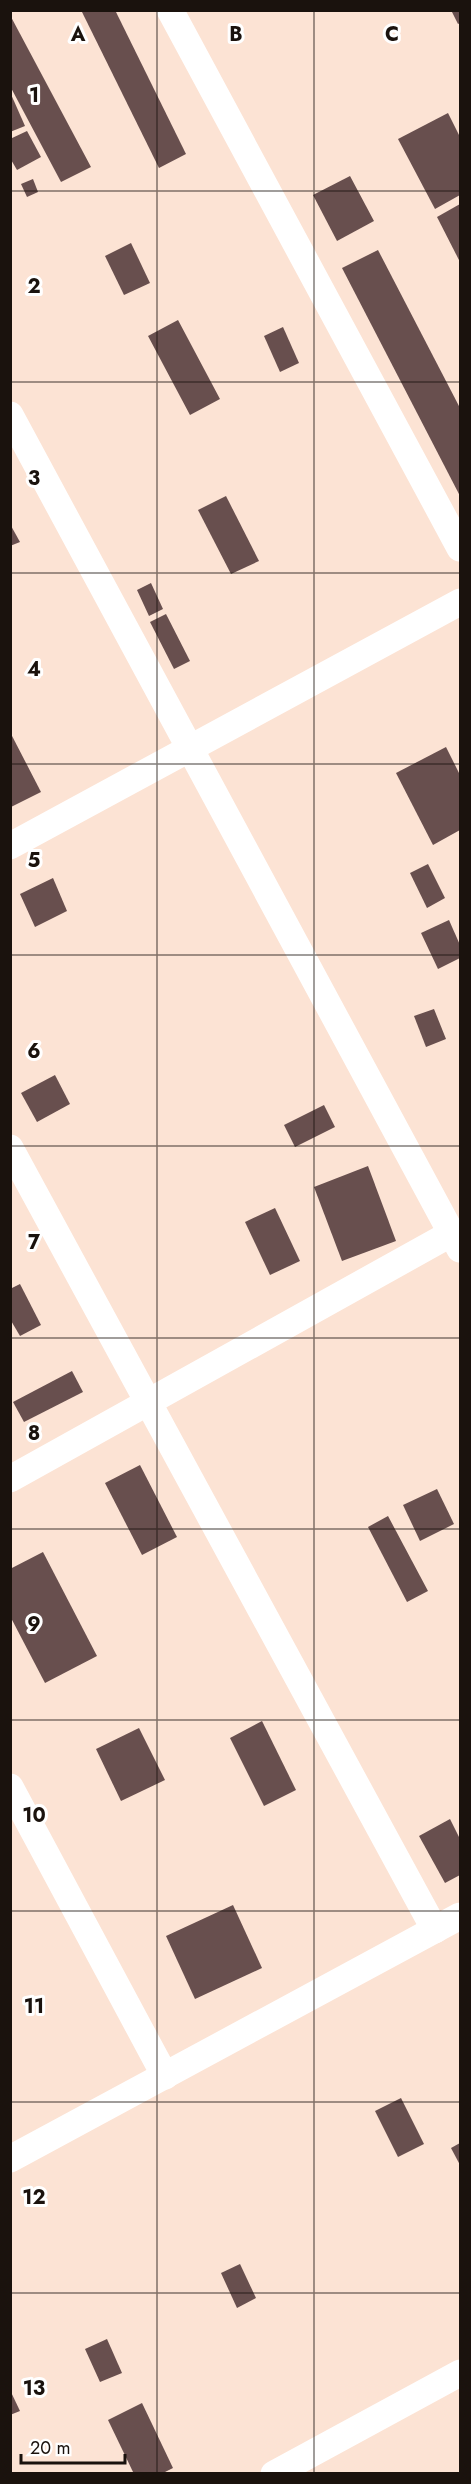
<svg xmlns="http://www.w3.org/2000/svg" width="471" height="2484" viewBox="0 0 471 2484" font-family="Jost,sans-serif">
<rect width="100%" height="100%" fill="#fce3d4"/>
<g fill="#684f4e">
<path d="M81,10H115L186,154L159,168Z"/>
<path d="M451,10H460V23L458,24Z"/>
<path d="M10,15L91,167L61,182L10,86Z"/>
<path d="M10,92L25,126L10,132Z"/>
<path d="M448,113L460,137V195L435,209L398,139Z"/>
<path d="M27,131L41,157L17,170L10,158V139Z"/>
<path d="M350,176L374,221L337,241L313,195Z"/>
<path d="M33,179L38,192L27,197L21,184Z"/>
<path d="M460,204V262L437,217Z"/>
<path d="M131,243L150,283L124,295L105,256Z"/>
<path d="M378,250L460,408V496L342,268Z"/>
<path d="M178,320L220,399L190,415L148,336Z"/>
<path d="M283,327L299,363L280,372L264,336Z"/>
<path d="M226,496L259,561L231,574L198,510Z"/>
<path d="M10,524L20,542L10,546Z"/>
<path d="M151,583L163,609L149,616L137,590Z"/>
<path d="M166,614L190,661L174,669L150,622Z"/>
<path d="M10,732L41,792L11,807L10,805Z"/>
<path d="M446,747L460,775V830L433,845L396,773Z"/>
<path d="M428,864L445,898L427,908L410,873Z"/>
<path d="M53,878L67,911L35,927L20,894Z"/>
<path d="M449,920L460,945V958L438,969L421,933Z"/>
<path d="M434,1009L446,1039L426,1047L414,1016Z"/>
<path d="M55,1075L70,1104L37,1122L21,1093Z"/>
<path d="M324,1105L335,1127L295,1147L284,1125Z"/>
<path d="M368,1166L396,1241L342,1261L314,1187Z"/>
<path d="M275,1208L300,1261L270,1275L245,1222Z"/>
<path d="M20,1284L41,1325L20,1336L10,1319V1289Z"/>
<path d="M72,1371L83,1392L24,1422L13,1402Z"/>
<path d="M140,1465L177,1537L142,1555L105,1483Z"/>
<path d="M437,1489L454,1524L420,1541L403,1505Z"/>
<path d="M388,1516L428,1591L407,1602L368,1527Z"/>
<path d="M43,1552L97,1656L45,1683L10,1616V1569Z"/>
<path d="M262,1721L296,1790L264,1806L230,1738Z"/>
<path d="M139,1728L165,1780L121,1801L96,1749Z"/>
<path d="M450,1819L460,1839V1875L445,1883L419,1836Z"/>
<path d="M233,1905L262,1968L195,1999L166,1936Z"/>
<path d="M401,2098L424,2144L398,2157L375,2111Z"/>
<path d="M460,2143V2165L451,2148Z"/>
<path d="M240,2264L256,2298L237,2308L221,2273Z"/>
<path d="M107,2339L122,2373L100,2382L85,2349Z"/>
<path d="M10,2390L20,2411L10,2415Z"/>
<path d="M142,2403L173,2468L161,2474H134L108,2420Z"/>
</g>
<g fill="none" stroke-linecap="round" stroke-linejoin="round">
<g stroke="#fff" stroke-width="27">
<path d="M170,10L460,548"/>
<path d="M10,415L460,1249"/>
<path d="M10,846L460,602"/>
<path d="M10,1148L435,1930"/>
<path d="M10,1479L452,1233"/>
<path d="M10,1787L165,2076"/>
<path d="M10,2159L460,1916"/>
<path d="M274,2474L460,2373"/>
</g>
</g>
<path fill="none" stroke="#1a120d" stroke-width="1.5" stroke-opacity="0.55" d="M157,10V2474M314,10V2474M10,191H460M10,382H460M10,573H460M10,764H460M10,955H460M10,1146H460M10,1338H460M10,1529H460M10,1720H460M10,1911H460M10,2102H460M10,2293H460"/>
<g font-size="20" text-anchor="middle" font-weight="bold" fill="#1a120d" stroke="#fff" stroke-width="6" stroke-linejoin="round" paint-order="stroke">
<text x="78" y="41">A</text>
<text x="236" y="41">B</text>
<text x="392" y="41">C</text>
<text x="34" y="102">1</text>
<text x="34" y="293">2</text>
<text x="34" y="485">3</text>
<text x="34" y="676">4</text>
<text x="34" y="867">5</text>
<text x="34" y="1058">6</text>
<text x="34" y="1249">7</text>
<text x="34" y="1440">8</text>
<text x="34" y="1631">9</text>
<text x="34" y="1822">10</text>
<text x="34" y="2013">11</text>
<text x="34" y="2204">12</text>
<text x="34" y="2395">13</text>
</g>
<rect width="471" height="2484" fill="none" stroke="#1a120d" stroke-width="24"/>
<path d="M21 2454v9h104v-9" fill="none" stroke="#1a120d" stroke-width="3"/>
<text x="30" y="2454" font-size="18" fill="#1a120d" stroke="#ffffff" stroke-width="4.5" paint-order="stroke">20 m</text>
</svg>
